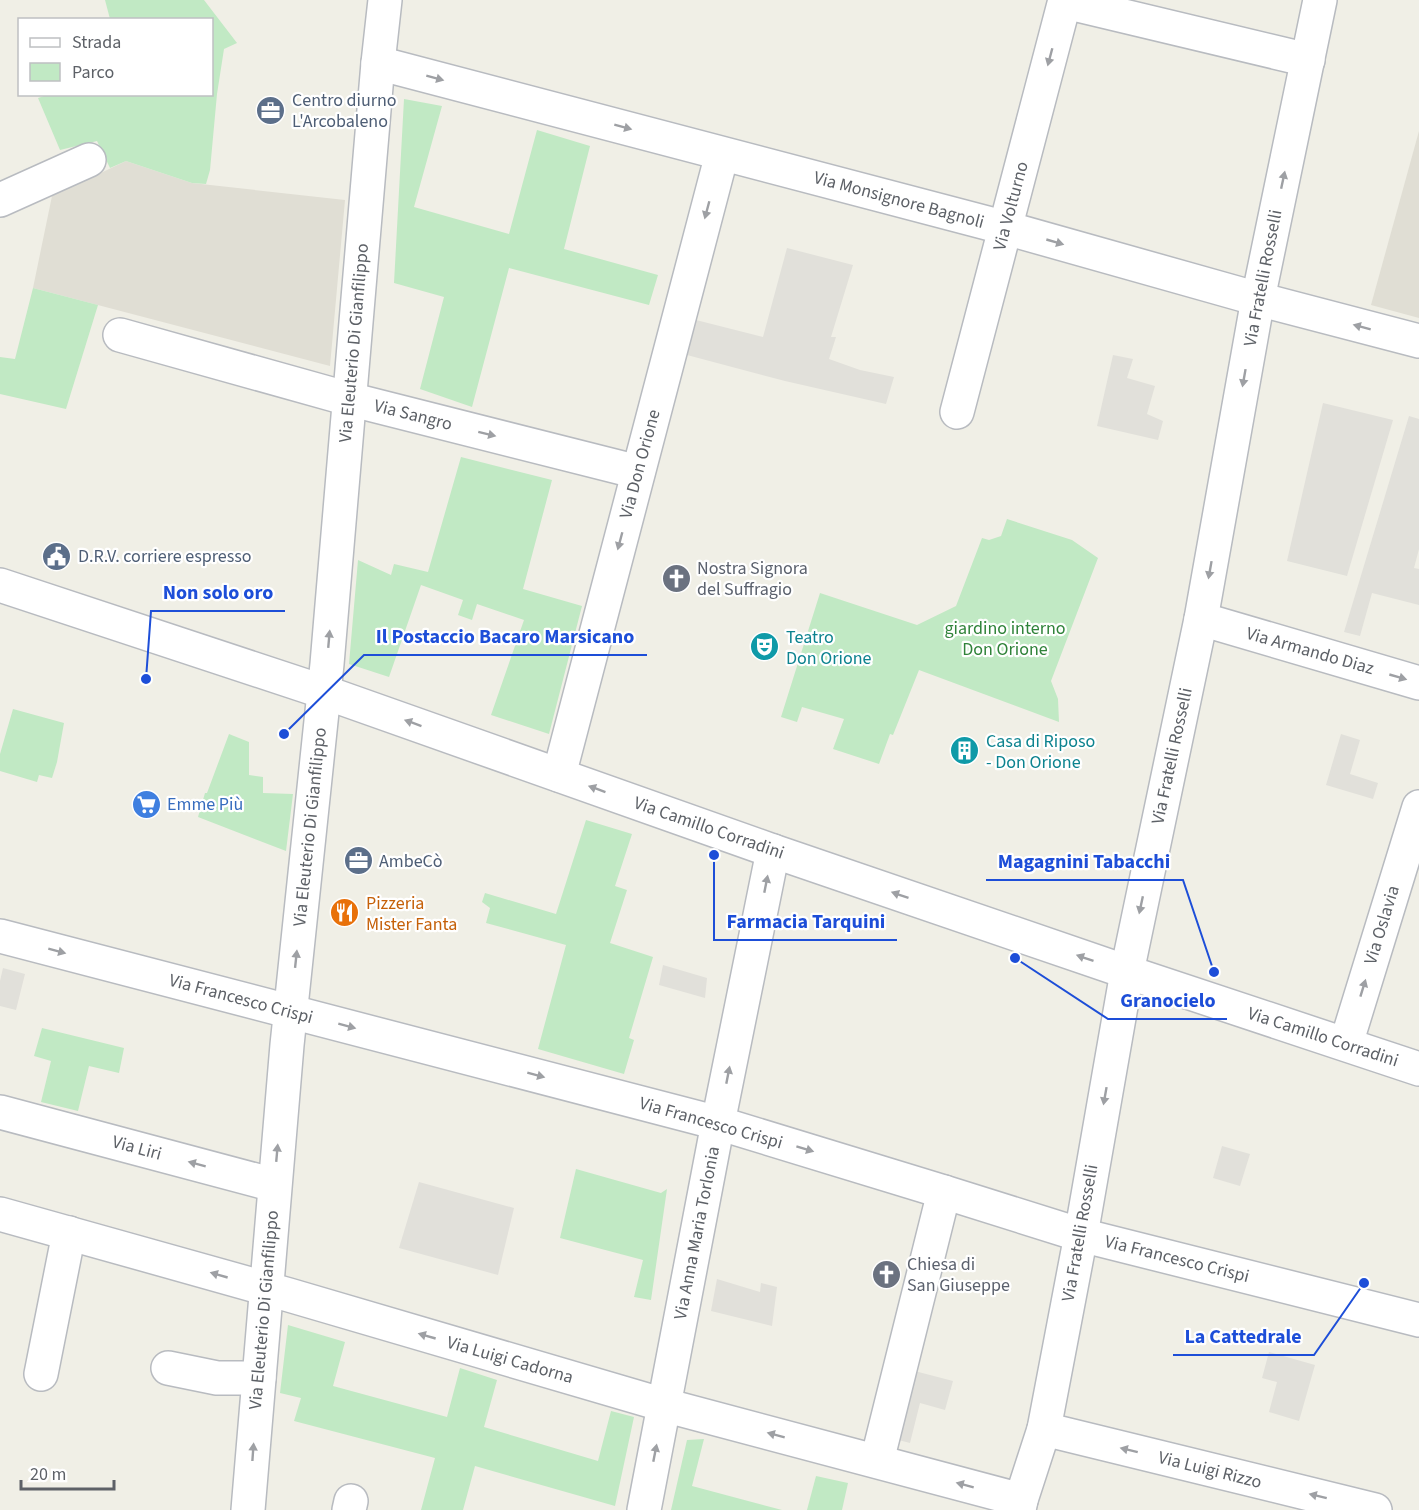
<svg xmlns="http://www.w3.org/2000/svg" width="1419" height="1510" viewBox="0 0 1419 1510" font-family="'Source Sans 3',sans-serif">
<rect width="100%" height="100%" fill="#f0efe6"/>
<g fill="#e1e0da">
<path d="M787,248L853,265L831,337H836L829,359L860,370L894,377L886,404L785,381L687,355L696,320L763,337Z"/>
<path d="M1113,355L1133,359L1127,378L1155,386L1147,414L1163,421L1158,440L1097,426Z"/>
<path d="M1323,403L1393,420L1347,576L1287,561Z"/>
<path d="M1409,416L1419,419V549L1414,568L1419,569V605L1372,593L1360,636L1344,632Z"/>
<path d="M1341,734L1360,740L1350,774L1378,783L1373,799L1326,785Z"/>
<path d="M663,965L707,978L705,998L659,985Z"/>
<path d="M3,968L25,974L16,1010L0,1006V981Z"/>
<path d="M1222,1146L1250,1154L1240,1186L1213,1178Z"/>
<path d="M419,1182L514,1208L498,1275L399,1248Z"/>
<path d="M717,1279L760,1292L761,1283L777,1287L772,1326L711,1311Z"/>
<path d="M1269,1352L1315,1365L1299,1421L1269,1412L1277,1382L1262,1378Z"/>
<path d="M907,1369L953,1381L945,1410L920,1403L910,1443L891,1438Z"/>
</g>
<g fill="#e0ded4">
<path d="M1419,131V318L1371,305Z"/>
<path d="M126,161L192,183L345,200L330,366L33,288L52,196Z"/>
</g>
<g fill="#c1e9c4">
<path d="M105,0H204L237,43L224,49L217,94L210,170L206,184L192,183L126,161L110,168L97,141L60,150L38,98L50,94H212V20L110,19Z"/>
<path d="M404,99L442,106L414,207L509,234L537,130L590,146L564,249L658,275L649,305L509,268L472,407L420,389L444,297L394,283Z"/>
<path d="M33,288L98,305L66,409L0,394V357L15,359Z"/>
<path d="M461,457L552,480L523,589L582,606L549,734L491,715L524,620L477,604L472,620L458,615L463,600L421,585L389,677L349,664L358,560L391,575L394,564L428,572Z"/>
<path d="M1007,519L1072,540L1098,558L1051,681L1058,699L1059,722L919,670L893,735L890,734L879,764L833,749L844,719L802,707L797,722L781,717L820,593L917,625L956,606L982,538L989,540L1001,536Z"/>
<path d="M13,709L64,723L57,762L52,778L39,775L37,782L0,771V754Z"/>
<path d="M229,734L249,742V775L263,777V793L293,794L286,851L198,817L205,793H207Z"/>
<path d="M586,820L632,834L615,886L627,890L610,943L653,957L629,1038L634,1040L624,1074L538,1049L566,945L486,923L490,908L482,902L485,893L556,914Z"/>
<path d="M42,1028L124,1048L119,1073L89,1066L78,1111L41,1102L51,1061L34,1056Z"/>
<path d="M576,1169L661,1193L667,1189L651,1300L634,1297L643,1260L560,1238Z"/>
<path d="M288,1325L345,1342L333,1386L447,1417L460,1368L497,1380L484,1427L598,1461L611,1411L634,1417L615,1506L475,1466L463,1510H421L435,1458L294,1421L301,1398L280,1393Z"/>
<path d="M704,1439L692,1486L782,1510H671L687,1440Z"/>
<path d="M816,1476L848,1483L842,1510H807Z"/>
</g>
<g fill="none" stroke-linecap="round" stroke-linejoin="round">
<defs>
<g id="minor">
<path d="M1065,2L1308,60"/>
<path d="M378,63L1006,228L1258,299L1419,341"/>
<path d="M0,200L89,160"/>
<path d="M120,335L349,399L638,472"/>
<path d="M957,412L1065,0"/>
<path d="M0,585L324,692L773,851L1127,972L1419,1069"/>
<path d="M1201,619L1419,683"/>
<path d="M559,775L722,154"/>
<path d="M0,936L718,1123L944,1192L1081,1235L1419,1320"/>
<path d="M1346,1044L1419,807"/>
<path d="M0,1112L274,1185"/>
<path d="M0,1214L289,1295L664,1405L1021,1500"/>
<path d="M168,1368L217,1378H259"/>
<path d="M41,1374L69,1233"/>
<path d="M1044,1429L1375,1510"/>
<path d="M877,1461L944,1192"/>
<path d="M248,1510L287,1045L327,664L378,63L385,0"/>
<path d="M349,1510L351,1501"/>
<path d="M644,1510L718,1123L773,851"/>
<path d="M1019,1510L1021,1500L1044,1429L1081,1235L1127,972L1201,619L1258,299L1320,0"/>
</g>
</defs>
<use href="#minor" stroke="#b8bbc0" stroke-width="36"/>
<use href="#minor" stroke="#fff" stroke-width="33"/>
</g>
<defs><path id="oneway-solid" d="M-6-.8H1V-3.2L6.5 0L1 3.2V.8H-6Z" transform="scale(1.5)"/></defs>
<g fill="#9ea0a4">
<use href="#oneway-solid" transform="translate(1050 57) rotate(105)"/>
<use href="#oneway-solid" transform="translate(435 78) rotate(15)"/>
<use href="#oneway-solid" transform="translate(623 127) rotate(15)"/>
<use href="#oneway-solid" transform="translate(1283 180) rotate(-78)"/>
<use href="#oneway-solid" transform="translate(707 210) rotate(105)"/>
<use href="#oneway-solid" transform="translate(1055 242) rotate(16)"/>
<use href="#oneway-solid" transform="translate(1362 327) rotate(-165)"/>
<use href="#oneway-solid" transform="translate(1244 378) rotate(100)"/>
<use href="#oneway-solid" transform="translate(487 434) rotate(14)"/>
<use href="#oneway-solid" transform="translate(620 541) rotate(105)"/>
<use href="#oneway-solid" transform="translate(1210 570) rotate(100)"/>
<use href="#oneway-solid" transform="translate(329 639) rotate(-85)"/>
<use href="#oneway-solid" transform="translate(1398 677) rotate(16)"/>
<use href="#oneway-solid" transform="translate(413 723) rotate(-160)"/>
<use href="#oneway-solid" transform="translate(597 789) rotate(-160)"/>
<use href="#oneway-solid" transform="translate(766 884) rotate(-79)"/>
<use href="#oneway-solid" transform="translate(900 895) rotate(-161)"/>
<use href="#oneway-solid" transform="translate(1141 905) rotate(102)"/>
<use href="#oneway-solid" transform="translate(57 951) rotate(15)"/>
<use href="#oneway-solid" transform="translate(1085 958) rotate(-161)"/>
<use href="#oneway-solid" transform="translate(296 959) rotate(-84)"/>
<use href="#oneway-solid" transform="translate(1363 988) rotate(-73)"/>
<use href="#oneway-solid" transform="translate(347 1026) rotate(15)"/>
<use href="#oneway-solid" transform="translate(536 1075) rotate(15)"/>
<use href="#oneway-solid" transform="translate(728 1075) rotate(-79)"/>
<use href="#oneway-solid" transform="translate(1105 1096) rotate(100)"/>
<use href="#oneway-solid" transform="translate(805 1149) rotate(17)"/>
<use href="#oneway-solid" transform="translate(277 1153) rotate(-85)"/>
<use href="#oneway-solid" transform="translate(197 1164) rotate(-165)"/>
<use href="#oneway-solid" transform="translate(219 1275) rotate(-164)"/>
<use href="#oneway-solid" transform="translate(427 1336) rotate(-164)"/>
<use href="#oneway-solid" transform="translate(776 1435) rotate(-165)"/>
<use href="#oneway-solid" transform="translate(1129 1450) rotate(-166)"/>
<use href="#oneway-solid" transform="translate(253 1452) rotate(-86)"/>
<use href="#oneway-solid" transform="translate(655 1453) rotate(-79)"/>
<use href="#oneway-solid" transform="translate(965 1485) rotate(-165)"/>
<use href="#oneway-solid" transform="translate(1318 1496) rotate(-166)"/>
</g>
<defs>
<symbol id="office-disc" viewBox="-11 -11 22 22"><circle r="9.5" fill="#5c6f8a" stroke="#fff"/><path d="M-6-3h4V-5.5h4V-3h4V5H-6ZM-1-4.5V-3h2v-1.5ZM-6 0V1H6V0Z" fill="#fff"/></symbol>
<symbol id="civic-disc" viewBox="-11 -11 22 22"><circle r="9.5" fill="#5c6f8a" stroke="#fff"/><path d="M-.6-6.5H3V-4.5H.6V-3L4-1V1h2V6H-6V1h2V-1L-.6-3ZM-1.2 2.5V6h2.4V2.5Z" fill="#fff"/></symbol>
<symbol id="church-disc" viewBox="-11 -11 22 22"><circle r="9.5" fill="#6b7280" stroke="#fff"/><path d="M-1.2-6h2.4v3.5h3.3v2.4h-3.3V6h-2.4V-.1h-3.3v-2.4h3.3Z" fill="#fff"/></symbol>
<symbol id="theatre-disc" viewBox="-11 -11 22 22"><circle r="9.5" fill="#0f9aa8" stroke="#fff"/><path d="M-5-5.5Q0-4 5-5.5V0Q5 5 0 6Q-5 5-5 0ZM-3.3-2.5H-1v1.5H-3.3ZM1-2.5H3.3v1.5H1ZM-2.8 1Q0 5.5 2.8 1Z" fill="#fff"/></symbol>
<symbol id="building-disc" viewBox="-11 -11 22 22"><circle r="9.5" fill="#0f9aa8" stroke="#fff"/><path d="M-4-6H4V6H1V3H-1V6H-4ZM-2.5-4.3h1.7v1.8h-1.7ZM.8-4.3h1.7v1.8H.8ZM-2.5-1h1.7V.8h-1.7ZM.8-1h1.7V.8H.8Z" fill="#fff"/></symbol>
<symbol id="supermarket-disc" viewBox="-11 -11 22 22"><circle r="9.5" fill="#3f7fe0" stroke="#fff"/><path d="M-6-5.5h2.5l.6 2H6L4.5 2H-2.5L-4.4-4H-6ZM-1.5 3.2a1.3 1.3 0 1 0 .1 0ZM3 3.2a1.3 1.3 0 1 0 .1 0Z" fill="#fff"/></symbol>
<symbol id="restaurant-disc" viewBox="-11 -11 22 22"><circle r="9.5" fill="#e8710a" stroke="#fff"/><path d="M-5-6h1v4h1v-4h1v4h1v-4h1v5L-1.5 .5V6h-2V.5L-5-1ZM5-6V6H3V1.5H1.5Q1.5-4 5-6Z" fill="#fff"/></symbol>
</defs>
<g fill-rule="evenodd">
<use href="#office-disc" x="254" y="94" width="33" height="33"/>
<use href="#civic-disc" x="40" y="540" width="33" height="33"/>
<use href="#church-disc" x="660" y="562" width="33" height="33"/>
<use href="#theatre-disc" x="748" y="630" width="33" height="33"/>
<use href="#building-disc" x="948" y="734" width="33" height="33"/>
<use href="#supermarket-disc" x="130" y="788" width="33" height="33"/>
<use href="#office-disc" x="342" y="844" width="33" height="33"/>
<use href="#restaurant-disc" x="328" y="896" width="33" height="33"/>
<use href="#church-disc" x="870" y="1258" width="33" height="33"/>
</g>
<g text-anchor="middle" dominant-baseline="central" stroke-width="4.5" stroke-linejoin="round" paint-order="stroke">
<g font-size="18" fill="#4e5e75" stroke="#fff" text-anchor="start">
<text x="292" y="100">Centro diurno<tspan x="292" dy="21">L'Arcobaleno</tspan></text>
<text x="78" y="556">D.R.V. corriere espresso</text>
<text x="379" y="861">AmbeCò</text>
</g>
<g font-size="18" fill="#5d6167" stroke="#fff">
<text transform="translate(899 200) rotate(15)">Via Monsignore Bagnoli</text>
<text transform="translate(1011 206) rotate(-75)">Via Volturno</text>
<text transform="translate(1263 278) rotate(-79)">Via Fratelli Rosselli</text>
<text transform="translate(354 343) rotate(-85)">Via Eleuterio Di Gianfilippo</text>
<text transform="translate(413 415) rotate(14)">Via Sangro</text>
<text transform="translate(640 464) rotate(-75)">Via Don Orione</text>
<text transform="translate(1310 651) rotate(16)">Via Armando Diaz</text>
<text transform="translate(1172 756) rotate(-78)">Via Fratelli Rosselli</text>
<text transform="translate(310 827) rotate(-84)">Via Eleuterio Di Gianfilippo</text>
<text transform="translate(709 828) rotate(19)">Via Camillo Corradini</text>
<text transform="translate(1382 925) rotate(-73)">Via Oslavia</text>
<text transform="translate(241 999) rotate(15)">Via Francesco Crispi</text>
<text transform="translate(1323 1037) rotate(18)">Via Camillo Corradini</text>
<text transform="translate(711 1123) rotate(16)">Via Francesco Crispi</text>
<text transform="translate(137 1148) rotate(15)">Via Liri</text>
<text transform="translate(697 1233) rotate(-79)">Via Anna Maria Torlonia</text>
<text transform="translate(1080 1233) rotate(-80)">Via Fratelli Rosselli</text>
<text transform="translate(1177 1259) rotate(14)">Via Francesco Crispi</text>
<text transform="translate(264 1310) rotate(-85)">Via Eleuterio Di Gianfilippo</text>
<text transform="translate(510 1360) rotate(16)">Via Luigi Cadorna</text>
<text transform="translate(1210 1470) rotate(14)">Via Luigi Rizzo</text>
</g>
<g font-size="18" fill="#5b616d" stroke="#fff" text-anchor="start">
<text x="697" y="568">Nostra Signora<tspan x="697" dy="21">del Suffragio</tspan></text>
<text x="907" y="1264">Chiesa di<tspan x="907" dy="21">San Giuseppe</tspan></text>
</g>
<g font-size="18" fill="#30833a" stroke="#fff">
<text x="1005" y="628">giardino interno<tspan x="1005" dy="21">Don Orione</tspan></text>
</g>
<g font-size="18" fill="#0d838f" stroke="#fff" text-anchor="start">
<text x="786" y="637">Teatro<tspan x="786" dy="21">Don Orione</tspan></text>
<text x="986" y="741">Casa di Riposo<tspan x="986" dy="21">- Don Orione</tspan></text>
</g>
<g font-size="18" fill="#366cbe" stroke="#fff" text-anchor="start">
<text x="167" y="804">Emme Più</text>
</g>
<g font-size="18" fill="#c56008" stroke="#fff" text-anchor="start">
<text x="366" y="903">Pizzeria<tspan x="366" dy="21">Mister Fanta</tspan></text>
</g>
</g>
<path fill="none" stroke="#1d4ed8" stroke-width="2" d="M146 679L151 611H285M284 734L364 655H647M1214 972L1183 880H986M714 855L714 940H897M1015 958L1108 1019H1227M1364 1283L1314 1355H1173"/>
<g fill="#1d4ed8" stroke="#fff" stroke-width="2">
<circle cx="146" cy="679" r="6"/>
<circle cx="284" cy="734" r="6"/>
<circle cx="1214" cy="972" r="6"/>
<circle cx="714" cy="855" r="6"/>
<circle cx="1015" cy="958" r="6"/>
<circle cx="1364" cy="1283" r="6"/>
</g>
<g font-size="20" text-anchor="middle" font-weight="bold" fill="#1d4ed8" stroke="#fff" stroke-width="4.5" stroke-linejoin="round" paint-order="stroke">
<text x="218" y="599">Non solo oro</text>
<text x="505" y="643">Il Postaccio Bacaro Marsicano</text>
<text x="1084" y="868">Magagnini Tabacchi</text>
<text x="806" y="928">Farmacia Tarquini</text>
<text x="1168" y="1007">Granocielo</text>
<text x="1243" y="1343">La Cattedrale</text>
</g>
<rect x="18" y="18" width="195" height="78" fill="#ffffff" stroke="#bec0c2" stroke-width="1.5"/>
<rect x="30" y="38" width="30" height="9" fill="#ffffff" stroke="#bec0c2" stroke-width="1.5"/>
<text x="72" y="48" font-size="18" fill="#5d6167">Strada</text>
<rect x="30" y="63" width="30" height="18" fill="#c1e9c4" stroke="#bec0c2" stroke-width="1.5"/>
<text x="72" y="78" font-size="18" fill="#5d6167">Parco</text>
<path d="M21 1480v9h93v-9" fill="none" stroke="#5d6167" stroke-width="3"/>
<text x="30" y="1480" font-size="18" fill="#5d6167" stroke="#ffffff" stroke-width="4.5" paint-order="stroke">20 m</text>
</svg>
